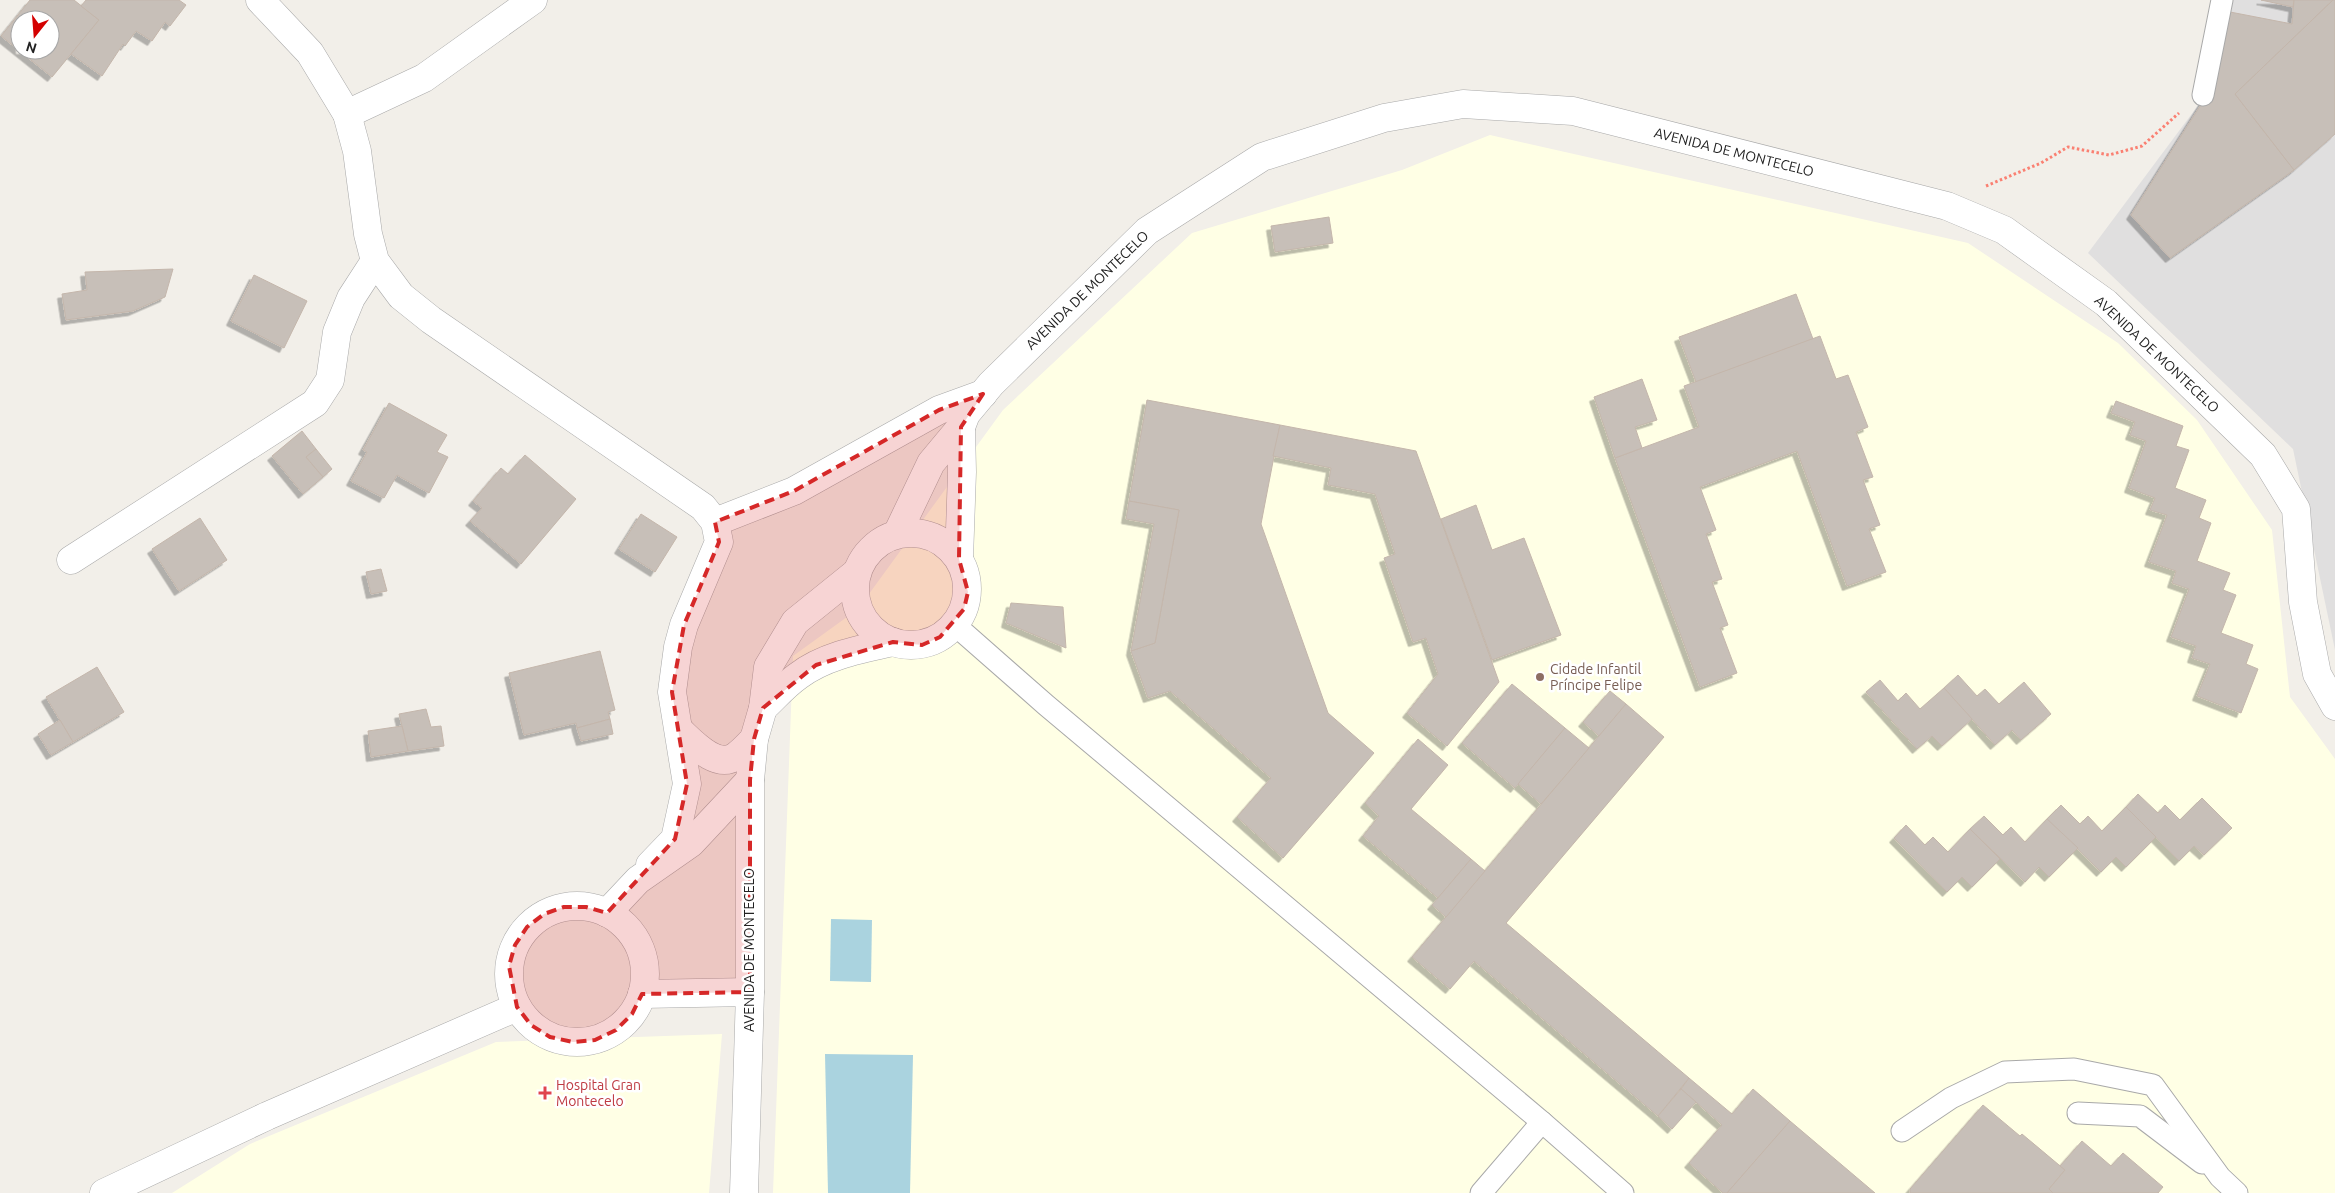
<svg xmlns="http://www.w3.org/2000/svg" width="2335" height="1193" viewBox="0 0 2335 1193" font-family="Ubuntu,sans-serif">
<defs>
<filter id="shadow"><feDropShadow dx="-4.5" dy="4.5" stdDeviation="0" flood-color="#0004"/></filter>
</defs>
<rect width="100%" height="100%" fill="#f2efe9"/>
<path fill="#e0dfdf" d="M2229,0H2335V650L2293,449L2088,253L2214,84Z"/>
<g fill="#ffffe5">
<path d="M1490,135L1968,243L2118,343L2197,420L2272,530L2290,697L2335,759V1193H773L793,656L858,609L1003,410L1192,233L1402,170Z"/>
<path d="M722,1034L709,1193H172L250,1144L496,1042Z"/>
</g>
<g fill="#aad3df">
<path d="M831,919L872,920L871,982L830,981Z"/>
<path d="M825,1054L913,1055L910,1193H828Z"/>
</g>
<g fill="#c7bfb8" stroke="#c4b6ab" fill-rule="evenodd" filter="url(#shadow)">
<path d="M30,0H74L99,20L52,77L1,36ZM20,20H50V50H20Z"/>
<path d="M86,0H179L186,5L170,26L165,22L152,41L136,31L125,46L123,44L102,76L71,54L99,20L81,6Z"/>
<path d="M2261,0H2294L2293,7Z"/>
<path d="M2294,0H2333L2235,94L2294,170L2170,258L2131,215L2214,84L2225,11L2292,24Z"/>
<path d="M2333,0H2335V134L2294,170L2235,94Z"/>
<path d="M1329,217L1333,243L1275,252L1271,226Z"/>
<path d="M173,269L165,297L133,311L66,320L62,294L87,290L85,272Z"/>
<path d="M254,275L307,301L284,348L231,321Z"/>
<path d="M1796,294L1813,339L1696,382L1679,337Z"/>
<path d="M1820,336L1836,379L1848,375L1868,427L1856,432L1873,477L1863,480L1880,525L1869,529L1886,572L1847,586L1797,451L1700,487L1716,530L1706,534L1722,579L1712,582L1728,625L1720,628L1737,673L1700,687L1615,458L1699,427L1684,386Z"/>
<path d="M1642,379L1657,420L1635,427L1642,448L1615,458L1594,397Z"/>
<path d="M1147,400L1280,425L1261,524L1328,713L1374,753L1283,858L1237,817L1271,778L1170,691L1148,698L1131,651L1155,643L1179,510L1129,501Z"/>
<path d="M2116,401L2183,426L2176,446L2189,450L2175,488L2206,500L2199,518L2211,523L2197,561L2230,573L2223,590L2236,595L2221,633L2253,645L2246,664L2258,669L2241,713L2197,696L2210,664L2192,658L2196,646L2171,637L2189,589L2172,583L2176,571L2149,562L2167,515L2150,510L2155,498L2129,488L2146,441L2130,435L2135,422L2111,413Z"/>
<path d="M389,403L447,435L437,452L448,457L429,493L397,475L384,498L351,481L367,452L363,450Z"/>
<path d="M1280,425L1416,451L1499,682L1447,746L1407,713L1438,674L1426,638L1413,642L1384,558L1395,554L1375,494L1328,485L1331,468L1273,456Z"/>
<path d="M302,431L316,449L306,457L323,477L303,494L272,456Z"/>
<path d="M316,449L332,469L323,477L306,457Z"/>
<path d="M525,455L576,499L521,564L470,521L482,508L473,501L501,468L508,474Z"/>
<path d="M1129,501L1179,510L1155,643L1131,651L1154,524L1126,519Z"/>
<path d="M1476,505L1492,550L1524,538L1561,635L1492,660L1441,519Z"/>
<path d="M641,514L677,537L655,572L619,549Z"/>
<path d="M200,518L227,560L179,591L152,549Z"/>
<path d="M381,569L387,591L371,594L366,572Z"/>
<path d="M1011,603L1063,607L1066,648L1006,623Z"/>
<path d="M600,651L615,710L608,712L610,719L577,728L576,723L524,735L509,673Z"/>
<path d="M97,667L124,712L73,742L46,697Z"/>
<path d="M1958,675L1977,696L1985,689L1999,704L2024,682L2051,714L2021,740L2012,730L1995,745L1944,688Z"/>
<path d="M1880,680L1898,701L1906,693L1920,709L1944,688L1972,719L1942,746L1932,736L1917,749L1866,692Z"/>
<path d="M1512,684L1565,728L1515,788L1462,743Z"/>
<path d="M1610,691L1626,704L1599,736L1583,722Z"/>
<path d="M1626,704L1664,737L1506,923L1689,1078L1658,1116L1474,961L1450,989L1412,957Z"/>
<path d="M426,709L431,727L441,726L444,746L408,751L399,714Z"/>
<path d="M610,719L613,734L581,741L577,728Z"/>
<path d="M60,720L73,742L51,755L38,734Z"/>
<path d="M402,726L408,751L371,757L368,731Z"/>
<path d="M1565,728L1589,748L1541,804L1518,784Z"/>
<path d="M1418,739L1448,765L1411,809L1471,859L1438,898L1363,836L1379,816L1365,803Z"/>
<path d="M2138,794L2158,813L2165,805L2180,820L2202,798L2232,828L2204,855L2194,846L2179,861L2126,807Z"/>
<path d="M2061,805L2080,824L2088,816L2102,831L2126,807L2156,837L2126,867L2116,857L2101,872L2047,819Z"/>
<path d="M1984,816L2003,835L2011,827L2025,842L2047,819L2078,848L2049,877L2039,867L2025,882L1970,829Z"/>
<path d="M1906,825L1925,845L1933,837L1948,852L1970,829L2000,859L1972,887L1962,877L1947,892L1894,838Z"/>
<path d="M1471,859L1485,871L1446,917L1432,905Z"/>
<path d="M1689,1078L1732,1114L1753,1089L1790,1121L1727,1193H1723L1689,1163L1722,1125L1681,1089Z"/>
<path d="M1681,1089L1696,1102L1672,1129L1658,1116Z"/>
<path d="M1983,1105L2020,1136L2022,1134L2065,1170L2049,1189L2053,1193H1910V1189Z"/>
<path d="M1790,1121L1875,1193H1727Z"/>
<path d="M2082,1141L2111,1166L2123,1153L2163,1187L2158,1193H2053L2049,1189L2065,1170L2060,1166Z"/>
</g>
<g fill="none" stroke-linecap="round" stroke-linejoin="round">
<defs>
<g id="service">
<path d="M2203,95L2222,0"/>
<path d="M955,625L1046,705L1542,1122L1623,1193"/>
<path d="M2078,1113L2140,1116L2202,1163"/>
<path d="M1902,1131L1951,1098L2005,1072L2074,1069L2153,1085L2220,1177L2237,1193"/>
<path d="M1481,1193L1542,1122"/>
</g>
<g id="minor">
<path d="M260,0L310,53L347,114L357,151L368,234L375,261L401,296L431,320L703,507L715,522L719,542L684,625L678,647L672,692L687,784L675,839L650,865"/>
<path d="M347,114L424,78L533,0"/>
<path d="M715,522L794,491L939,410L983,394"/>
<path d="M71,560L315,403L330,380L337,332L351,298L375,261"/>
<path d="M680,731C693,743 717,770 736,756C743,751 748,745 754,739"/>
</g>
<g id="tertiary">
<circle cx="911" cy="589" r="56"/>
<path d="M897,534L931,463L961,427L966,414L991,384L1147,231L1262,157L1384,118L1463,104L1573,111L1947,206L2004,230L2106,303L2263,455L2296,509L2303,602L2317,674L2335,706"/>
<path d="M959,559L962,472L961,427"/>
<path d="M763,708C774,698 785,685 798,676C824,656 861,649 893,642"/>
<circle cx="577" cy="974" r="68"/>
<path d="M607,913L638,880L691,843L750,780"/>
<path d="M642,994L750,992"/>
<path d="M104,1193L267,1116L517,1007"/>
<path d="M744,1193L750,992V780L754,739L763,708L768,667L795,622L857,572"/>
</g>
</defs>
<use href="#service" stroke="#a9a9a9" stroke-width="23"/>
<use href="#minor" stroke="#a9a9a9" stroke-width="29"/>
<use href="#tertiary" stroke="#a9a9a9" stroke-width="29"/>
<path stroke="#fa8072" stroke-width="3" stroke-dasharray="2.5 2.5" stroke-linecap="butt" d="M1986,186L2041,163L2068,147L2109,155L2142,146L2179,113"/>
<use href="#service" stroke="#fff" stroke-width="21"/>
<use href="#minor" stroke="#fff" stroke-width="28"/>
<use href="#tertiary" stroke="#fff" stroke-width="28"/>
</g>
<path fill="#d62828" fill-opacity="0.2" stroke="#d62828" stroke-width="4" stroke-dasharray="10 6" stroke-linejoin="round" d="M983,394L961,427L959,559L968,592L964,609L940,637L922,645L893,642L816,665L763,708L754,739L750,780V992L642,994L632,1014L616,1030L595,1040L573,1042L550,1037L531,1025L517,1007L509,966L515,945L527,927L544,914L564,907H586L607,913L675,839L687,784L672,692L684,625L719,542L715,522L794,491L939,410Z"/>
<circle fill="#8d6e63" stroke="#fff" stroke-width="2" cx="1540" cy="677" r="5"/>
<path fill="#e0444e" stroke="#fff" stroke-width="2" d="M542.5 1085.5h5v5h5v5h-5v5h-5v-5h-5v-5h5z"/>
<g text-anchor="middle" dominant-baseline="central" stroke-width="5" stroke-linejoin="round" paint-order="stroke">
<g font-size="14" fill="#222" stroke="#fff">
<text transform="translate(1734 152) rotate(14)">AVENIDA DE MONTECELO</text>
<text transform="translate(1087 290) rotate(-44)">AVENIDA DE MONTECELO</text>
<text transform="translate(2157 354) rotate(43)">AVENIDA DE MONTECELO</text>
<text transform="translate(749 950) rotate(-90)">AVENIDA DE MONTECELO</text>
</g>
<g font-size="14" fill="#785e54" stroke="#fff" text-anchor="start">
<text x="1550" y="669">Cidade Infantil<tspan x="1550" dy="16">Príncipe Felipe</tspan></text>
</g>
<g font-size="14" fill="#be3a42" stroke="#fff" text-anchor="start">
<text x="556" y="1085">Hospital Gran<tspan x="556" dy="16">Montecelo</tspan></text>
</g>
</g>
<g transform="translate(35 35) rotate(197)"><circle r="24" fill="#ffffff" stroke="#a7a7a7"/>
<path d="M0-4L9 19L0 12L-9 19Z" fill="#d40000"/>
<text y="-8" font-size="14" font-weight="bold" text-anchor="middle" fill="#222222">N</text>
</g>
</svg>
